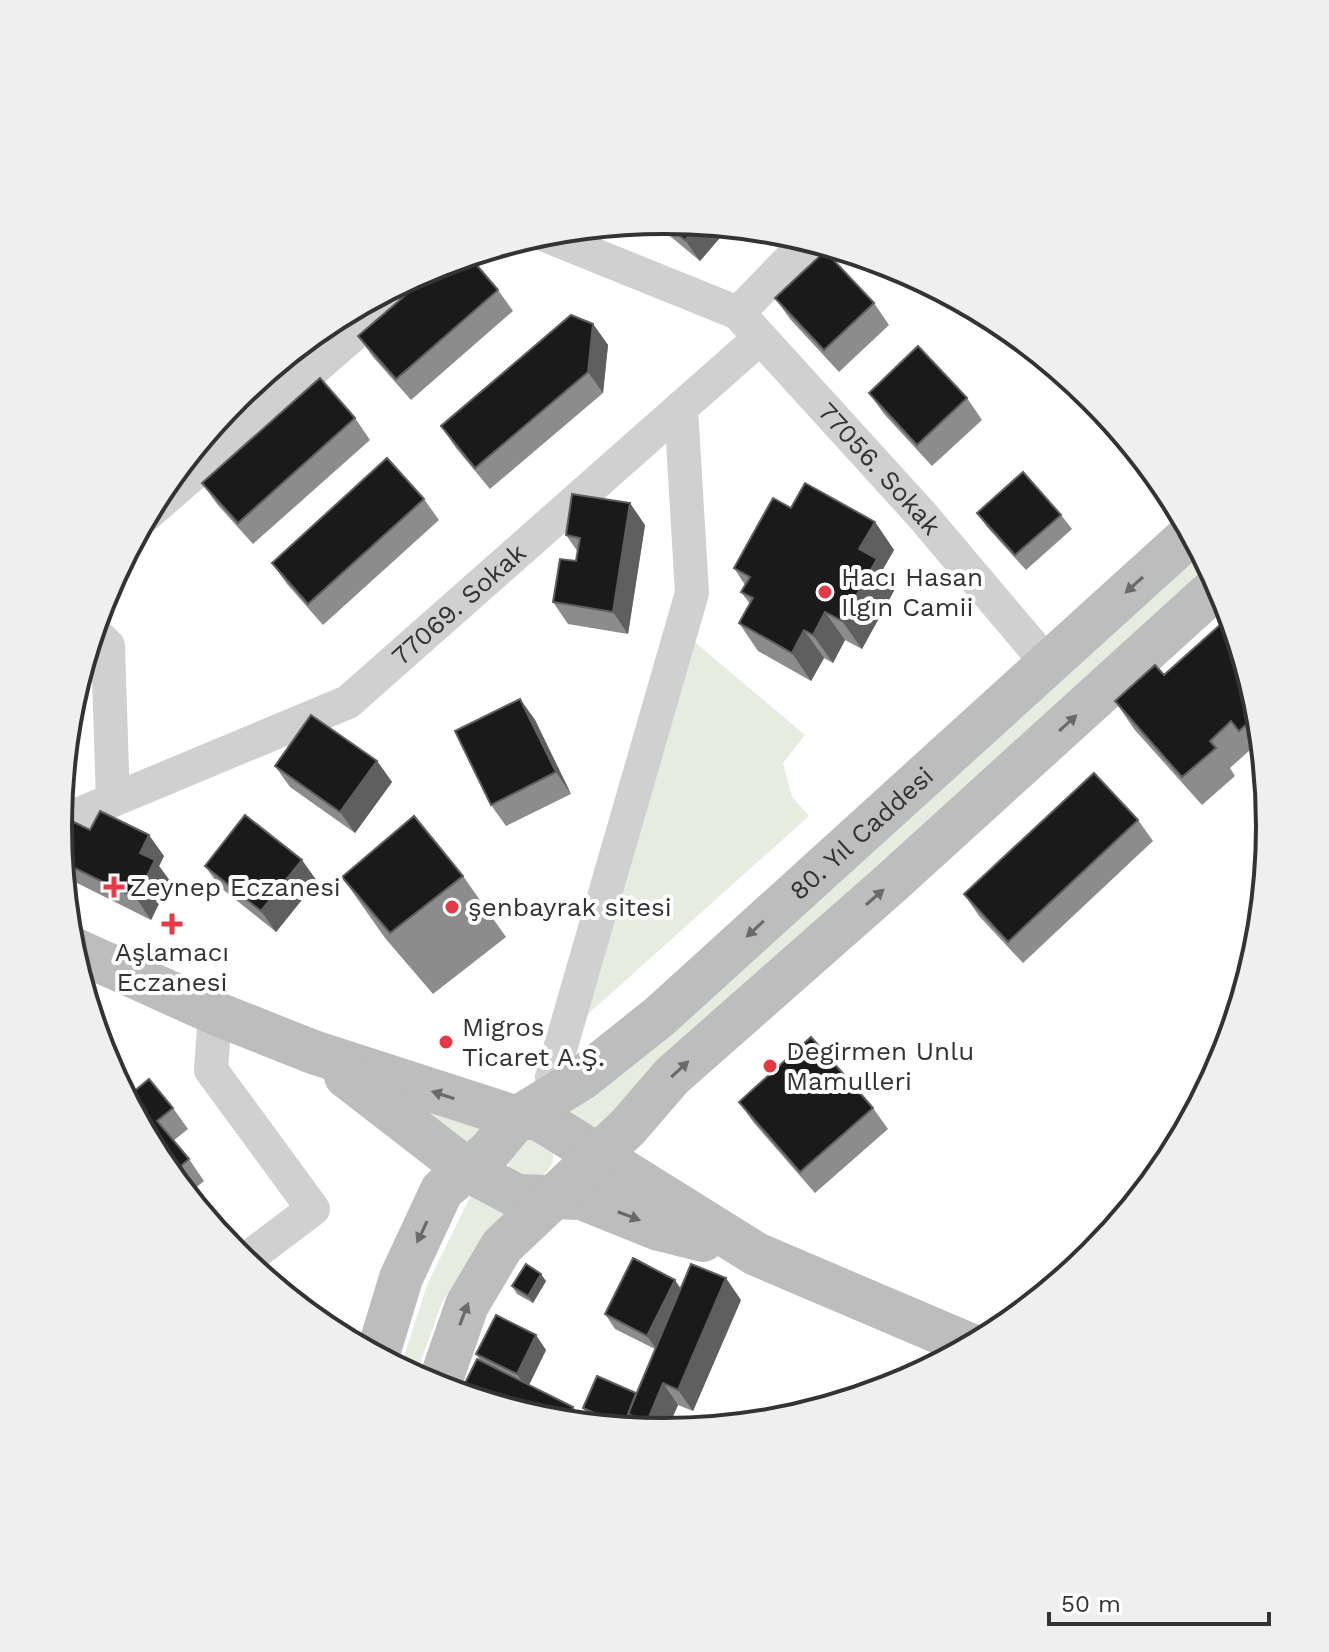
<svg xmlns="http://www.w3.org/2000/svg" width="1329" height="1652" viewBox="0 0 1329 1652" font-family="'Work Sans',sans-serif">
<rect width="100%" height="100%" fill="#fff"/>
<g fill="#e6ecdf">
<path d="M1201,549L1209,565L898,848L604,1133L565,1111Z"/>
<path d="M690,638L805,735L783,763L792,797L809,816L577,1024Z"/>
<path d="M377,1088L490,1123L473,1150Z"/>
<path d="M530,1136C535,1139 545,1142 549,1146C561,1159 546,1175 535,1180L510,1169L508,1162Z"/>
<path d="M472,1193L506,1214L443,1300L415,1377L400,1369L427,1285Z"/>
</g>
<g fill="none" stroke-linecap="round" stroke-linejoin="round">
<g stroke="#d0d0d0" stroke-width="34">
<path id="s1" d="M540,233L738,313L921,514L1047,663"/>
<path d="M738,313L810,239"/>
<path d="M243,391L265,411"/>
<path d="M146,515L432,266"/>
<path d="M93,631L108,646L113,800"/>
<path id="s2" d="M58,823L348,702L760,338"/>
<path d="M215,1013L211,1070L313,1209L244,1261"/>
<path d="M561,1093L552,1077L692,593L681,408"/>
</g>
<g stroke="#bdbdbd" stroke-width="44">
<path d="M71,948L215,1013L313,1052L517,1118H538L756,1254L972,1346"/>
<path d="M346,1076L466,1169L517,1196L582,1198L659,1229L703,1240"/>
<path id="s3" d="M377,1357L401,1278L442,1190L489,1152L517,1118L581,1079L660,1016L1192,533"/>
<path d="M438,1388L467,1305L502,1246L628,1127L672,1076L891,883L1220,584"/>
</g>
</g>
<g fill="#8c8c8c">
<path d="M665,220L730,226L700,261L652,221Z"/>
<path d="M498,290L513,311L411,400L373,357L358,336Z"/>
<path d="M775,298L874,303L889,325L839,372L790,319Z"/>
<path d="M593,324L608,345L603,393L490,489L456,448L441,426Z"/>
<path d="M869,393L967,398L982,420L932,466L884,414Z"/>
<path d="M355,418L370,440L253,544L217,504L202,483Z"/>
<path d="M424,499L439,520L323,625L287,584L272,563Z"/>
<path d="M791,508L875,522L894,550L883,569L896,587L862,649L845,640L833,663L824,658L811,681L758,651L739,623L750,604L741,592L745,585L734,568Z"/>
<path d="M977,513L1061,515L1072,529L1026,570L987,527Z"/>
<path d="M645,525L628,634L568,624L553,602L576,561L578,552L566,535Z"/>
<path d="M1164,675L1259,708L1264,754L1259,758L1251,749L1230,768L1235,776L1202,805L1134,729L1115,701Z"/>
<path d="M520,699L535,720L571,794L506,826L491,805Z"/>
<path d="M377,761L392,782L355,833L290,787L275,766Z"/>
<path d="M1138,820L1153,841L1023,963L979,916L964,894Z"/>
<path d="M90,830L164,856L159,866L170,881L151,920L71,880L62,868L60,849Z"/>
<path d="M205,866L317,881L276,932L220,887Z"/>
<path d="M463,876L506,937L433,994L385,938L342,877Z"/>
<path d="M126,1098L173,1108L188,1129L173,1141L189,1159L204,1181L187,1195L160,1163Z"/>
<path d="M739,1102L873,1108L888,1129L815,1193L754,1123Z"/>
<path d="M546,1281L533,1303L517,1294L512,1286Z"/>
<path d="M681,1288L741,1300L693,1411L678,1405L666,1432L602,1426L593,1422L583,1408L636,1393L655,1349L615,1329L605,1314Z"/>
<path d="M546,1350L529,1385L583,1421H546L474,1399L464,1385L481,1361L476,1354Z"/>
</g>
<g fill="#5f5f5f">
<path d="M699,223L730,226L700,261L685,240Z"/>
<path d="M593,324L608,345L603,393L588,372Z"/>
<path d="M630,503L645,525L628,634L613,612Z"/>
<path d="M875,522L894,550L883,569L896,587L862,649L842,621L859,549Z"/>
<path d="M825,612L845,640L833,663L813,635Z"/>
<path d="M804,630L824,658L811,681L792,653Z"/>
<path d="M520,699L535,720L571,794L556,772Z"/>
<path d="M377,761L392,782L355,833L340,812Z"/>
<path d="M149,835L164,856L159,866L170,881L151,920L136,898L140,853Z"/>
<path d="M302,860L317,881L276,932L261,911Z"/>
<path d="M541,1274L546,1281L533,1303L528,1296Z"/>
<path d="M726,1278L741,1300L693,1411L678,1390Z"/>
<path d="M675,1280L685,1295L657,1350L647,1336Z"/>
<path d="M536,1335L546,1350L527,1389L517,1374Z"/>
<path d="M663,1383L678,1405L666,1432L653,1431L647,1422Z"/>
<path d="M573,1407L583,1421L582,1424L565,1423Z"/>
<path d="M629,1416L639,1430L627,1429L625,1426Z"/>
</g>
<g fill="#1a1a1a" stroke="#5f5f5f" stroke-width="2">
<path d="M662,220H665L699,223L685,240Z"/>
<path d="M825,251L874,303L824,350L775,298Z"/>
<path d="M468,255L498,290L396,379L358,336L444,262Z"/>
<path d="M571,315L593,324L588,372L475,468L441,426Z"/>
<path d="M918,346L967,398L917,445L869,393Z"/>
<path d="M320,378L355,418L238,523L202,483Z"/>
<path d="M387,458L424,499L308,604L272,563Z"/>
<path d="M1023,472L1061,515L1015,555L977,513Z"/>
<path d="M805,483L875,522L859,549L877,559L842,621L825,612L813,635L804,630L792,653L739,623L753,598L741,592L750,577L734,568L773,498L791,508Z"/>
<path d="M572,494L630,503L613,612L553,602L560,559L576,561L580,538L566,535Z"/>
<path d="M1231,615L1260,712L1239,731L1231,721L1210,741L1216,748L1182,777L1115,701L1155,665L1164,675Z"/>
<path d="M520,699L556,772L491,805L455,731Z"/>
<path d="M311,715L377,761L340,812L275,766Z"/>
<path d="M1094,773L1138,820L1008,942L964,894Z"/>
<path d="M100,811L149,835L140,853L155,860L136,898L62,862L60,849L74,822L90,830Z"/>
<path d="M245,815L302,860L261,911L205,866Z"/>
<path d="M414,816L463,876L390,933L342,877Z"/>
<path d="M811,1037L873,1108L800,1172L739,1102Z"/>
<path d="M149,1079L173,1108L157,1121L189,1159L170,1175L160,1163L126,1098Z"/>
<path d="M633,1258L675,1280L647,1336L605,1314Z"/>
<path d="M526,1264L541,1274L528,1296L512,1286Z"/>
<path d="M691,1264L726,1278L678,1390L663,1383L647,1422L628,1414Z"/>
<path d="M496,1315L536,1335L517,1374L476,1354Z"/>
<path d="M477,1359L573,1407L565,1423L546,1421L518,1412L464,1385Z"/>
<path d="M597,1376L636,1393L628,1414L629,1416L625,1426L583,1408Z"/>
</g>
<defs><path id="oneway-solid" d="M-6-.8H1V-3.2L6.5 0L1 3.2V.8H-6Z" transform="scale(2)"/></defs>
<g fill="#6a6a6a">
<use href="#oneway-solid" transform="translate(1134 585) rotate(138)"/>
<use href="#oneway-solid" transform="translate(1068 723) rotate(-42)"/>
<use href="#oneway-solid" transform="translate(875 897) rotate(-41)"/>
<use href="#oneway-solid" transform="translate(755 929) rotate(137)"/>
<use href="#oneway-solid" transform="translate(680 1069) rotate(-43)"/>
<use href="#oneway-solid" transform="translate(443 1095) rotate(-162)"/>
<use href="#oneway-solid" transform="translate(629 1216) rotate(21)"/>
<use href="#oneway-solid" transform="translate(422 1232) rotate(115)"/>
<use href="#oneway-solid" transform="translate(464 1314) rotate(-69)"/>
</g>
<g fill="#e63946" stroke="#fff" stroke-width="3">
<circle cx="825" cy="592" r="8"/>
<path d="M110 875h8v8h8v8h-8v8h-8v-8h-8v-8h8z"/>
<circle cx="452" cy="907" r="8"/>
<path d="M168 912h8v8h8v8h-8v8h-8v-8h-8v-8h8z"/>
<circle cx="446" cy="1042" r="8"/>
<circle cx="770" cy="1066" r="8"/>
</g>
<g text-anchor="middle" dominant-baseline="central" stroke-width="8" stroke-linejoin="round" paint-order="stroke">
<g font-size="26" fill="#333" stroke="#fff">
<text stroke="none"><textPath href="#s1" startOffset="424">77056. Sokak</textPath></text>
<text stroke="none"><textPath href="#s2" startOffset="462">77069. Sokak</textPath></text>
<text stroke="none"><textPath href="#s3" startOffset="732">80. Yıl Caddesi</textPath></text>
</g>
<g font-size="26" fill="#333" stroke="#fff" text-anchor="start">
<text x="841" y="577">Hacı Hasan<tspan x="841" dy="30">Ilgın Camii</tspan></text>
<text x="130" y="887">Zeynep Eczanesi</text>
<text x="468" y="907">şenbayrak sitesi</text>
<text x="172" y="952" text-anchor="middle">Aşlamacı<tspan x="172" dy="30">Eczanesi</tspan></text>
<text x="462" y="1027">Migros<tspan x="462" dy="30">Ticaret A.Ş.</tspan></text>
<text x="786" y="1051">Degirmen Unlu<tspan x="786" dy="30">Mamulleri</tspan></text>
</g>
</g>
<path d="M0 0H1329V1652H0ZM72 826a592 592 0 1 1 1184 0a592 592 0 1 1-1184 0Z" fill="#efefef" fill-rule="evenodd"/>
<path fill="none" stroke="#333" stroke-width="4" d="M72 826a592 592 0 1 1 1184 0a592 592 0 1 1-1184 0Z"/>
<path d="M1049 1612v12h220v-12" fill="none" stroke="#333333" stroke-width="4"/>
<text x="1061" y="1612" font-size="24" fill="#333333" stroke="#ffffff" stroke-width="6" paint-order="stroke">50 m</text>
</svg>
